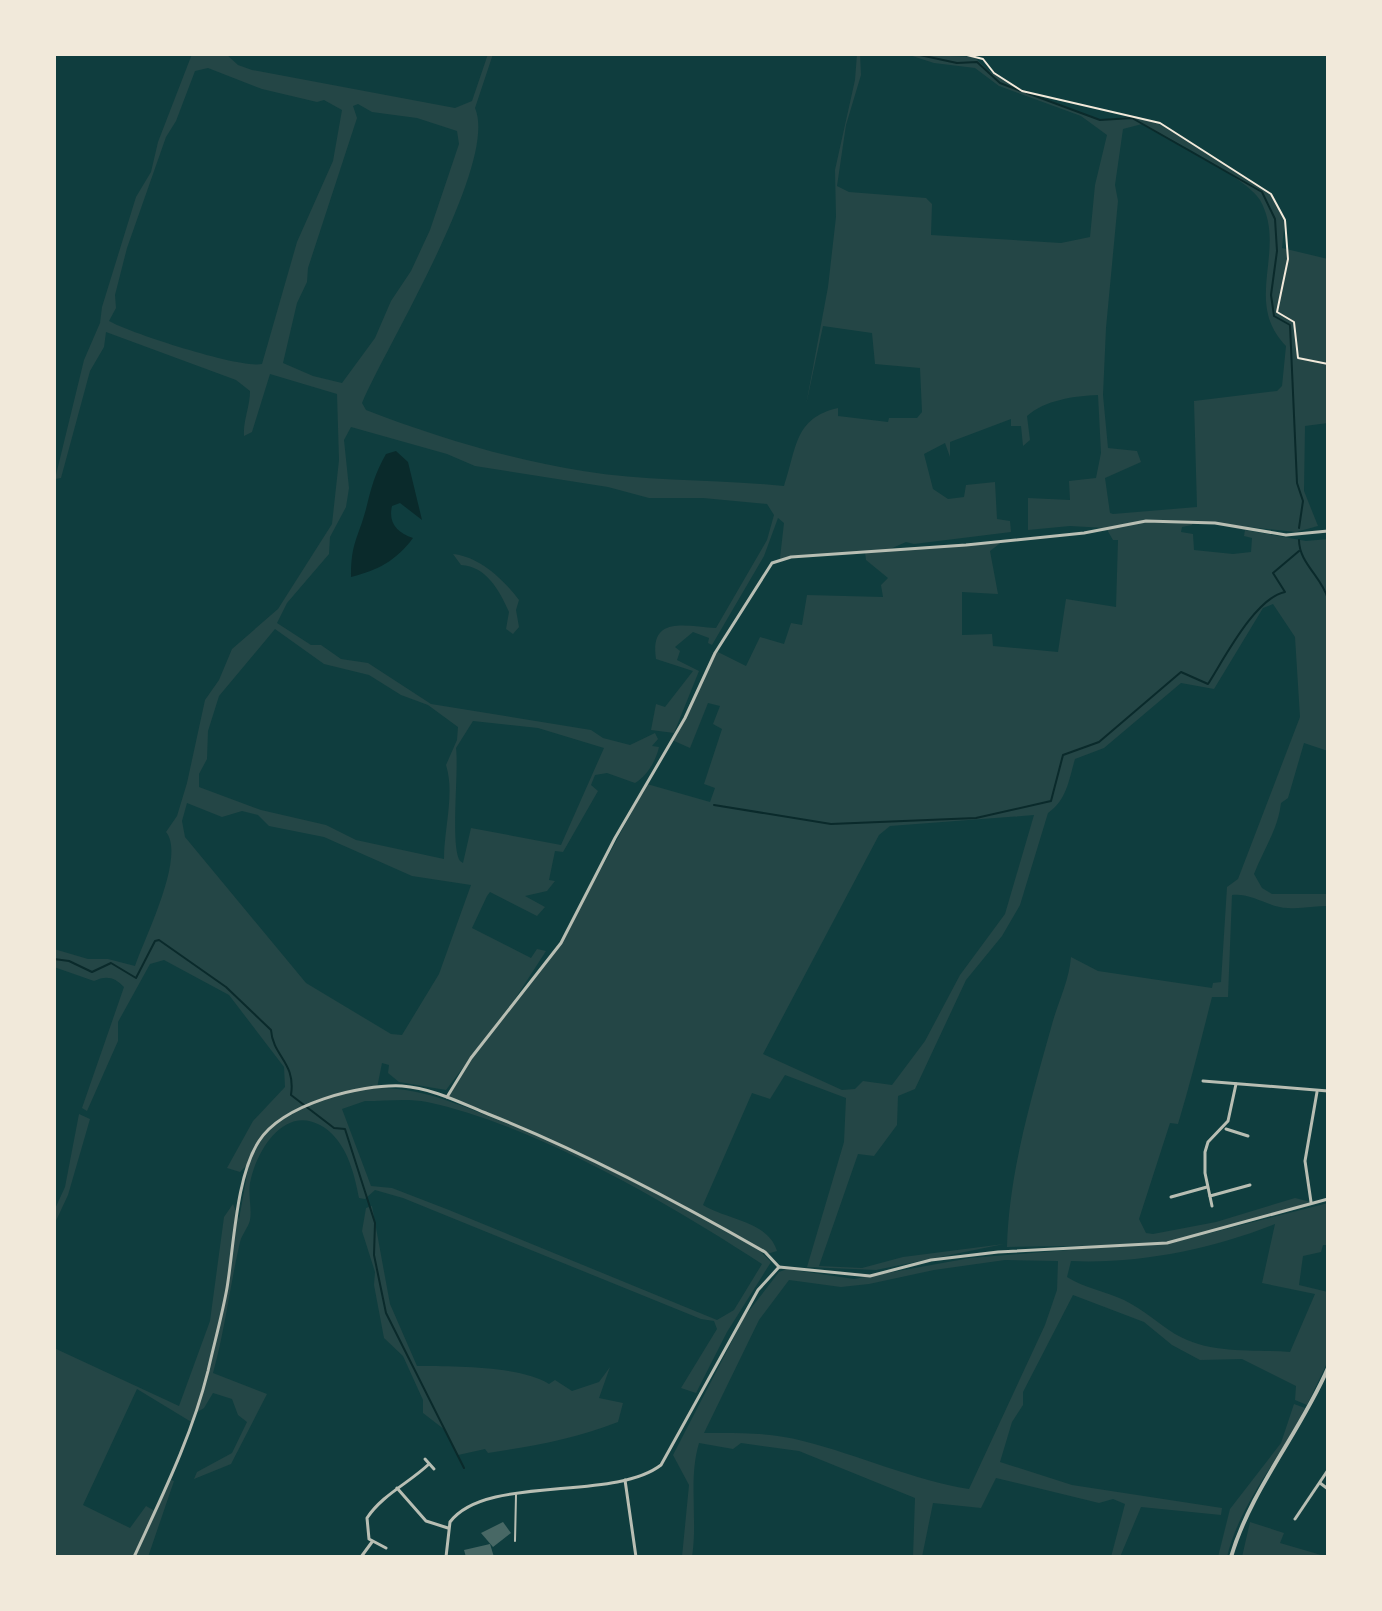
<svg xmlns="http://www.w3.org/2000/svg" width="1382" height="1611" viewBox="0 0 1382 1611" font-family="Barlow,sans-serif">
<rect width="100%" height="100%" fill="#0f3d3e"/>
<g fill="#244646" fill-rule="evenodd">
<path d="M192,54H226L238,65L252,70L455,108L472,101L488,54H493L475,108C499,163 386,346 362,403L366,410C436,437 508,459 583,471C648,482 717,479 784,486C797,448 794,418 838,408V416L888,422L889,418H917L922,412L920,368L875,364L872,333L823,326L806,405L828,287L836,217L835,170L855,80L857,54H860L861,75L846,125L837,186L849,192L926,198L932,204L931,235L1061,243L1090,237L1095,185L1107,135L1081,116L999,86L975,68L934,63L906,54L974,57L989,71L1023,90L1089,116L1100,120L1135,116L1160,123L1271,194L1285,220L1282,248L1328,259V423L1305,426L1304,491L1318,526L1296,532L1193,521L1192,525L1182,527L1181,532L1193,534L1194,550L1233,554L1251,552L1252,538L1244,536L1245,530L1306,541L1328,539V751L1304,743L1288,798L1281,803C1278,829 1264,849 1254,874L1262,888L1272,894H1328V906C1315,906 1301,909 1288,908C1267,907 1253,893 1232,895L1228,997H1212C1201,1040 1191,1081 1178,1124L1170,1123L1139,1219L1146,1233L1153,1234L1216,1222L1295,1198L1311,1202L1167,1244L1328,1203V1245H1323L1321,1252L1303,1256L1299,1285L1328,1292V1361L1307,1405L1295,1400L1296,1386L1242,1359L1200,1360L1172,1345L1144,1322L1073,1295L1023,1392V1405L1012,1422L1000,1462L1072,1485L1222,1508L1221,1515L1141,1507L1120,1557H1111L1125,1504L1113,1499L1099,1503L996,1478L981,1508L933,1503L922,1557H913L915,1498L799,1451L741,1443L733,1449L699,1443C688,1480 698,1519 692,1557H682L689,1485L673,1455L745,1316L779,1272L787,1269L854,1279L970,1258L1131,1245L1007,1247C1009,1173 1031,1099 1051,1028C1057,1004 1069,982 1071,957L1098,971L1212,988L1213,983L1221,982L1227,887L1238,879L1300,717L1295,637L1273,604L1263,608L1214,689L1181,683L1104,748L1075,759C1069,779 1067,800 1048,813L1020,905L1002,936L966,980L915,1089L898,1096L897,1125L874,1156L858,1154L819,1266L862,1268L903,1257L1004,1244L876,1270L807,1267L844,1142L846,1098L785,1075L770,1099L752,1093L703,1205C727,1220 768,1221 777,1251L767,1254L761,1252L771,1262L727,1332L696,1393L681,1388L717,1329L714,1321L701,1319L403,1198L375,1190L365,1199L359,1198C354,1172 346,1139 320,1125C284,1105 256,1151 250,1183C248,1196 252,1208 250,1220C248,1228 242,1234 240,1242C230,1285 225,1330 213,1373L267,1394L231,1464L194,1479L197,1472L232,1453L247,1422L238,1415L232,1399L213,1393L204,1408L196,1413L193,1423L137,1389L83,1505L130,1528L146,1506L155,1511L152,1520L171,1480L174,1481L148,1557H54V1348L179,1406L210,1321L224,1217L233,1204L239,1219L249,1163L240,1172L227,1168L253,1121L285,1087L284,1067L229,995L164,960L150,964L118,1022V1041L87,1111L82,1108L124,987C115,977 106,975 94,981L54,967V949L88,959H108L135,966C145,937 186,856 166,832L177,816L187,783L205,700L219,680L232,649L278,609L332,524L339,460L337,394L270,374L252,432L244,436C243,420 250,407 250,391L236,380L106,332L104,347L90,371L61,478L55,479L84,360L100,323L102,307L136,197L151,172L158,142ZM208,68L262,89L317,102L324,100L342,110L333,161L297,242L262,364C241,369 130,333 109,321L116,308L115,295L127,248L166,137L176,121L195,71ZM358,104L372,112L417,118L457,131L459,144L430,230L411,271L391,301L375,338L342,383L313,376L283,363L297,303L307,282L308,268L357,118L353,106ZM1142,124C1167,137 1248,179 1260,200C1288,250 1242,301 1286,346L1282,386L1277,391L1194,401L1197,507L1113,514L1110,513L1105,478L1141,462L1137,451L1108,448L1103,395L1106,328L1118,201L1115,185L1123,129ZM1098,395L1101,453L1096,478L1069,481L1070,500L1028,498V530L1070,526L1106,528L1113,540H1118L1116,607L1066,599L1058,652L993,646L992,634L962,635V592L998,594L990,551L1003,541L890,549L906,542L914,544L1011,532L1010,521L997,519L995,482L966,485L964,497L948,499L933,489L924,454L945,443L950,457V442L1011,419V426H1021L1023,446L1030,440L1027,416C1045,400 1074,396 1098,395ZM351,427L447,454L475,466L608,487L649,498H703L767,504L774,515L767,540L716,628C688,627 649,614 656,659L693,671L665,707L656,704L651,730L674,733L699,671L677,660L680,651L675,647L693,632L709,638L708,643L712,645L764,556L778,518L784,523L780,558L865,552L866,560L888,578L881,585L883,597L807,595L802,625L791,623L784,644L760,637L746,666L716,651L672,740L690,748L708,703L720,706L713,724L722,729L704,784L715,788L710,802L647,784L561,943L471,1058L447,1097L511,1125C466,1108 425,1087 377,1088L382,1063L389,1065L388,1073L399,1082L446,1090L515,999L546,951L537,949L531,958L472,928L487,896L490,892L537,916L545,907L525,896L547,891L555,881L549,880L555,851L563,852L598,791L591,785L595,775L607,773L635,783C647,776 656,761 659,747L652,746L658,739L655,733L630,745L603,738L591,730L431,704L368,663L341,659L321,645H311L277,623L287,603L329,554L330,537L346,507L349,488L344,440ZM275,629L324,664L369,675L401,695L428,705L458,727L457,740L446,765C455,793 444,829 444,859L356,840L326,825L261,810L199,787V774L207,759L208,731L219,696ZM473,721L538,728L604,748L561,845L471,828L463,863L460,861C450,846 459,772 456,748ZM187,803L222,817L242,811L258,815L269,826L324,837L412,876L471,885L439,974L402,1035L391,1034L306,983L185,837L182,821ZM1034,815L1005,914L960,975L925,1041L892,1085L863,1081L855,1089L842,1090L763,1054L879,835L890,826ZM365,1101C385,1101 408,1098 427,1102C535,1125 670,1204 762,1264L734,1310L717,1320L449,1210L392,1188L371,1186L342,1109ZM1275,1224L1262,1283L1315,1294L1290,1352C1252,1349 1211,1355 1175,1334C1157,1323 1146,1311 1124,1300C1105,1291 1084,1288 1067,1277L1071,1261C1139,1264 1212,1249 1275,1224ZM1005,1260L1058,1261L1057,1290L1045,1325L969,1489C913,1480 859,1455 803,1441C770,1432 738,1433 704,1433L759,1320L789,1280L841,1287L869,1284L934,1270Z"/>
<path d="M453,554C480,557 503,579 519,600L516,610L519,627L513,634L506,629L509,612C500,591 486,566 461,565Z"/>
<path d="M79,1114L90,1119L68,1195L54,1225V1211L65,1187Z"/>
<path d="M372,1206L390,1304L417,1366C451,1366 523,1366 549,1384L555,1380L572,1391L599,1382L610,1367L599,1398L623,1403L618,1422C575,1439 533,1446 488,1453L485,1449L458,1455L445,1430L423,1413V1400L403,1356L384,1338L374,1285L375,1272L362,1231L366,1208Z"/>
<path d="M1294,1404L1305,1408C1281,1458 1240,1502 1227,1557H1218L1230,1509L1281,1443Z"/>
<path d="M1250,1522L1284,1533L1280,1543L1328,1557H1242Z"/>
</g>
<path fill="#0a2a2b" d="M396,451L408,462L422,520L400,503L392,506C388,523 397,533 413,538C396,561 378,570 351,577C351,542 358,539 366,509C371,488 375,473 386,454Z"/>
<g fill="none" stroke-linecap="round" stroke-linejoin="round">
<g stroke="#0a2a2b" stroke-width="2">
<path d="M915,54L957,63L977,62L1000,83L1021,91"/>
<path d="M1027,93L1100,120L1132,118L1262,192L1275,219L1277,251L1271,295L1274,316L1290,325L1297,483L1303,501L1299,528"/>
<path d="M1299,540C1299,563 1322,577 1328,599"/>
<path d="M714,805L831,824L976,818L1051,801L1063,755L1099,742L1181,672L1208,684C1224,659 1255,598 1285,592L1273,573L1299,551"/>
<path d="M54,959L69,961L92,972L111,963L136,978L155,941L159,940L226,987L271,1030C273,1057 296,1062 291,1095L334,1128L345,1129L375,1223L374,1255L386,1313L464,1468"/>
</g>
</g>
<g fill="#486865">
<path d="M503,1522L511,1533L493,1547L481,1533Z"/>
<path d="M490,1544L494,1557H466L464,1550Z"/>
</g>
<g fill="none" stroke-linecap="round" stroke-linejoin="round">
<path stroke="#f1e9da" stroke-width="2" d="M963,54L983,59L994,73L1022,91L1160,123L1271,194L1285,220L1288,259L1277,312L1294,322L1298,358L1328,364"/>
<path stroke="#b8beb3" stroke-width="2" d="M515,1541L516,1495"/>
<g stroke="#b8beb3" stroke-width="3">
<path d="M1203,1081L1328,1091"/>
<path d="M447,1097L471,1058L561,943L615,838L685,718L715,653L772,563L791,557L966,545L1084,533L1146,521L1215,523L1286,535L1328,531"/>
<path d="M1226,1129L1248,1136"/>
<path d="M1210,1196L1250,1185"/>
<path d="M1171,1197L1207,1187"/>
<path d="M1311,1202L1305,1161L1317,1092"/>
<path d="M1212,1206L1205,1173V1152L1208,1142L1228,1121L1236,1084"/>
<path d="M425,1459L434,1469"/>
<path d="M625,1480L636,1557"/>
<path d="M1320,1483L1328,1489"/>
<path d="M397,1488L426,1521L448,1528"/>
<path d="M1295,1519L1328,1470"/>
<path d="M386,1548L369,1539L367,1518C382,1495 409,1483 429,1464"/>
<path d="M134,1557C162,1496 192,1436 208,1371C214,1344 222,1316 227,1288C234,1246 236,1176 259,1141C283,1104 360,1084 402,1086C432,1088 461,1103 488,1114C584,1152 676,1201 765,1252L779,1267"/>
<path d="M361,1557L372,1542"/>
<path d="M446,1557L450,1522C486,1474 613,1502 661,1465L758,1290L779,1267L870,1276L931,1260L998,1252L1167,1243L1328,1199"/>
</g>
<path stroke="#b8beb3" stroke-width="4" d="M1231,1557C1251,1489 1300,1433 1328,1368"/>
</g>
<rect width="1382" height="1611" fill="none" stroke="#f1e9da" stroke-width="112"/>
</svg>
